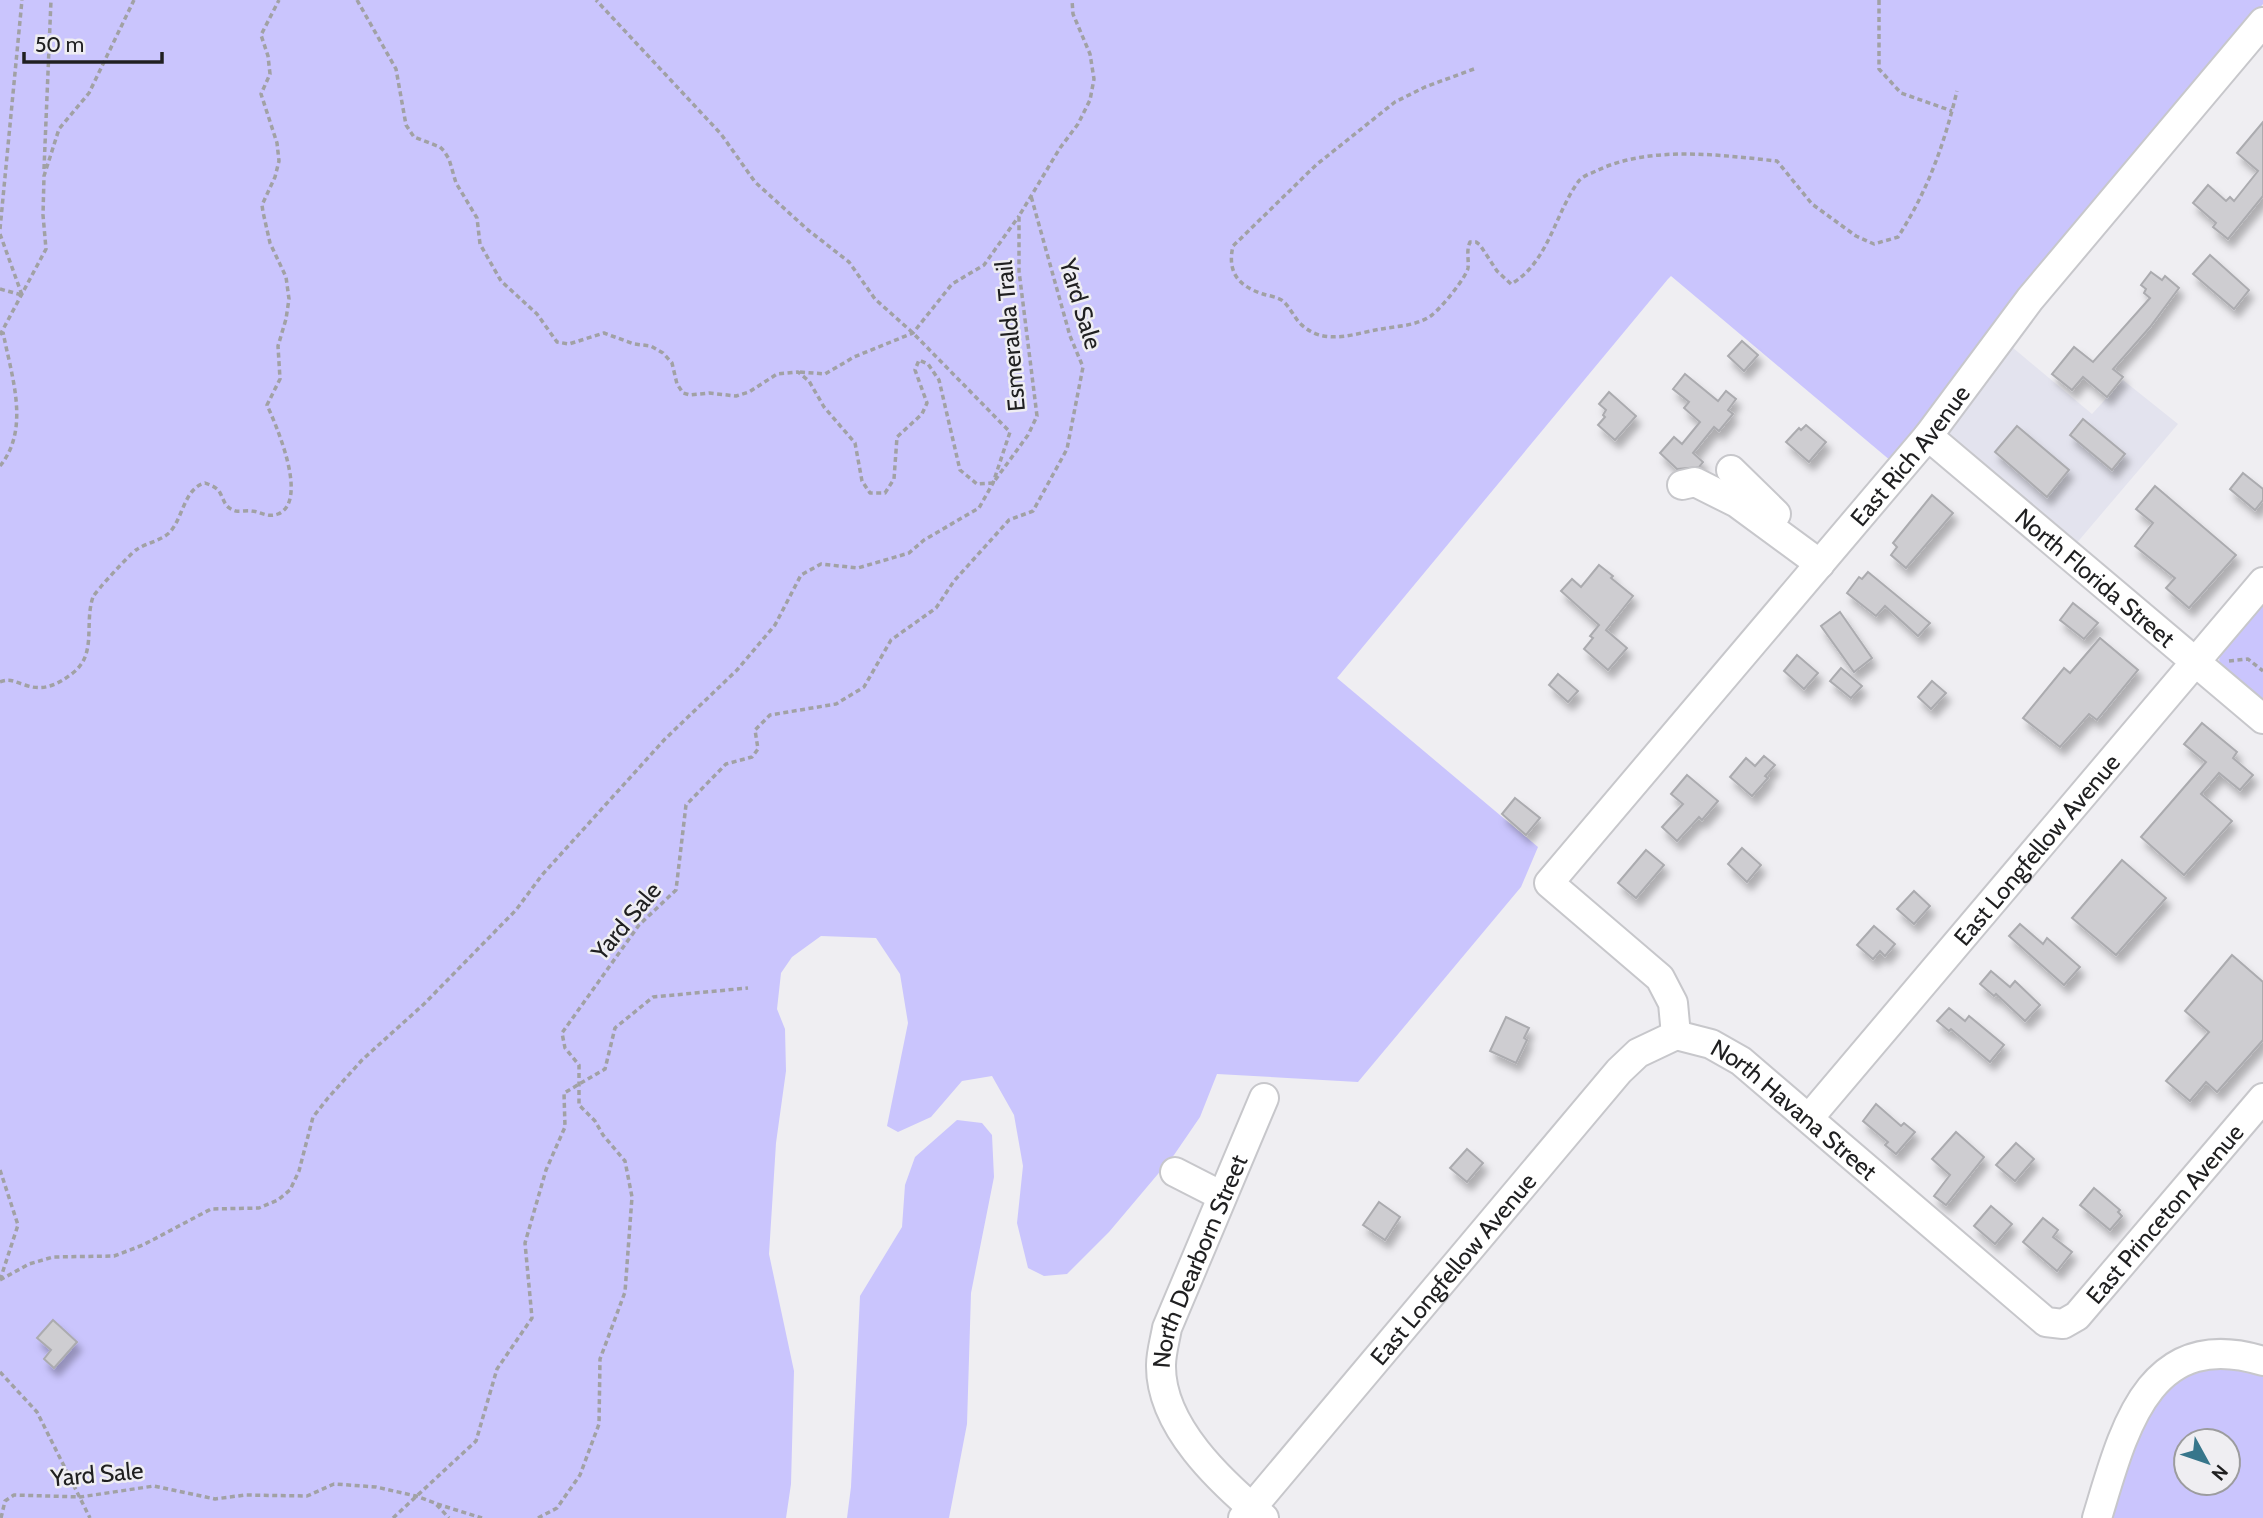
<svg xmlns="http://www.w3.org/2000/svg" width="2263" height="1518" viewBox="0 0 2263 1518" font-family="Cabin,sans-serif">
<defs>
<filter id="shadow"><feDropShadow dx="4.5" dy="8" stdDeviation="3.5" flood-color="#0004"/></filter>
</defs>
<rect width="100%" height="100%" fill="#efeef2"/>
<path fill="#e3e3ee" d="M2012,347L2092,414L2123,380L2178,424L2075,545L1943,433L1987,383Z"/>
<g fill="#cac5fd" fill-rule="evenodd">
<path d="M0,0H2263V4L2055,250L1939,405L1891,461L1671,276L1668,279L1337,678L1538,847L1521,887L1358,1082L1217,1074L1200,1117L1174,1155L1109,1232L1067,1274L1044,1276L1028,1268L1017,1223L1023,1166L1014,1115L992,1076L962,1081L931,1117L898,1132L887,1126L908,1023L900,974L876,938L821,936L792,957L781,973L777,1009L785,1029L786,1071L776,1143L769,1254L794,1371L791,1484L786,1518H0Z"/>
<path d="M2263,601V705L2222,667L2219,660L2221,653Z"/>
<path d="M957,1120L982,1123L992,1135L994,1177L971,1293L967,1424L949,1518H847L851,1487L860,1296L902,1227L905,1185L915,1157Z"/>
<path d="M2213,1360L2263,1370V1518H2107L2154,1392ZM2186,1441H2228V1483H2186Z"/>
</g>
<g fill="#cecdd1" stroke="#ababaf" stroke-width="2" filter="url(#shadow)">
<path d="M2263,122V196L2228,239L2213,227L2216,223L2193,203L2208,185L2226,201L2230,197L2234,201L2258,171L2237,153Z"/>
<path d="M2210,255L2249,290L2234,309L2193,274Z"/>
<path d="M2151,272L2162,280L2165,276L2179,288L2150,327L2113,369L2123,377L2107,397L2083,377L2072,390L2052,374L2074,347L2093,362L2150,298L2144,293L2146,289L2141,285Z"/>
<path d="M1742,341L1758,355L1744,371L1728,356Z"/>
<path d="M1685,374L1718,401L1726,391L1736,399L1728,410L1733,414L1719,431L1714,427L1693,453L1703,462L1699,467L1677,469L1660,453L1674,437L1682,444L1700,422L1684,408L1689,402L1673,389Z"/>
<path d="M1609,392L1636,416L1615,440L1598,425L1605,417L1603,415L1606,410L1599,404Z"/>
<path d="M2083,419L2125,454L2112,470L2070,435Z"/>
<path d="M1806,425L1826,442L1809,462L1786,442L1799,428L1801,430Z"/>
<path d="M2017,426L2069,470L2047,497L1995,452Z"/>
<path d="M2243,473L2263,489V500L2255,510L2230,489Z"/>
<path d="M2155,486L2236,555L2189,608L2166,588L2175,578L2135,546L2153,523L2136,509Z"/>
<path d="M1932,495L1953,513L1906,568L1891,555L1897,547L1893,543Z"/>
<path d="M1599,565L1613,576L1611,578L1633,596L1606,630L1627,648L1608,670L1584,649L1593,638L1590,636L1599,625L1561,591L1572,579L1581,587Z"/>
<path d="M1868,572L1930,623L1918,636L1885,606L1876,616L1847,593L1859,577L1862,579Z"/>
<path d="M2073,603L2098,623L2084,639L2060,620Z"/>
<path d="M1840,612L1872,658L1854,672L1821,626Z"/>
<path d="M2100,638L2138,670L2097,720L2089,714L2060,747L2023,718L2064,668L2070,673Z"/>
<path d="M1797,655L1818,673L1804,689L1784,671Z"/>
<path d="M1841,668L1862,686L1851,698L1830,681Z"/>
<path d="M1558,674L1578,691L1568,702L1549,685Z"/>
<path d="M1932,681L1946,693L1931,709L1918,697Z"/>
<path d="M2202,723L2237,752L2233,758L2253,775L2240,790L2219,773L2201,794L2232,821L2184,875L2141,837L2206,762L2184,744Z"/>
<path d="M1764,756L1775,765L1765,776L1768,778L1752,796L1730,777L1746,758L1755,766Z"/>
<path d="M1687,775L1718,801L1702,820L1699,817L1677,841L1662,827L1683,804L1671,794Z"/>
<path d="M1515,798L1540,818L1526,835L1502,814Z"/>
<path d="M1742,848L1761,865L1747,882L1728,864Z"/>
<path d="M1646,850L1664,865L1636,898L1618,883Z"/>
<path d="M2122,860L2166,898L2116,955L2072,918Z"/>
<path d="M1914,891L1930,906L1914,924L1897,909Z"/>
<path d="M2020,924L2043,944L2047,938L2080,967L2064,985L2009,936Z"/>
<path d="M1874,926L1895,944L1885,956L1880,951L1873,959L1857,945Z"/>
<path d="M2232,955L2263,982V1040L2217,1092L2206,1082L2190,1101L2166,1081L2209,1032L2185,1011Z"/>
<path d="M1991,971L2010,987L2015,981L2040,1005L2025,1021L1996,994L1994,996L1980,984Z"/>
<path d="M1949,1008L1965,1021L1969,1016L2004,1045L1990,1062L1951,1029L1949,1031L1937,1021Z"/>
<path d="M1506,1017L1529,1028L1524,1038L1527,1040L1516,1063L1490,1051Z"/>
<path d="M1876,1104L1901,1126L1904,1123L1915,1132L1896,1154L1885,1145L1888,1142L1863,1121Z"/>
<path d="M1956,1132L1984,1157L1946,1205L1934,1196L1950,1175L1932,1159Z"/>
<path d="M2016,1143L2034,1159L2015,1181L1996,1165Z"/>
<path d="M1467,1149L1483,1163L1467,1182L1450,1168Z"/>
<path d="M2094,1188L2120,1210L2118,1212L2122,1216L2110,1230L2080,1205Z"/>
<path d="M1379,1202L1400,1217L1385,1240L1363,1225Z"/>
<path d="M1991,1206L2012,1224L1995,1244L1974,1226Z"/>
<path d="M2043,1218L2058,1230L2053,1237L2072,1252L2057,1271L2023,1242Z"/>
<path d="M53,1320L77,1342L54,1368L44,1359L51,1350L37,1338Z"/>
</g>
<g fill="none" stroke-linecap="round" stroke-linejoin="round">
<defs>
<g id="minor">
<path id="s1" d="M1928,436L2263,719"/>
<path d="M1731,470L1776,514"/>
<path d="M1682,485L1695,482L1737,503L1820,564"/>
<path id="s2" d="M1676,1035L1673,1003L1660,978L1549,883L1928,436L2030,299L2263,22"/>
<path id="s3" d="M1676,1035L1711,1044L1741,1061L2046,1322L2063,1324L2077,1316L2263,1098"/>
<path id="s4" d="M1809,1118L2263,582"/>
<path d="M1175,1172L1222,1196"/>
<path id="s5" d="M1243,1518L1619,1071L1638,1053L1676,1035"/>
<path id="s6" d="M1264,1518C1221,1482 1160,1426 1161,1365C1161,1353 1165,1340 1167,1328L1264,1098"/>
<path d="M2097,1518C2123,1433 2147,1325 2263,1361"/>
</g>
</defs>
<use href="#minor" stroke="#c7c7cb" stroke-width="32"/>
<g stroke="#a1a1a4" stroke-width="3.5" stroke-dasharray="5 3.5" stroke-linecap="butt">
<path d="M357,0L396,69L406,125L414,137L440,147L444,151L449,159L456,183L477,218L480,244L501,281L537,314L557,342L569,344L604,333L634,344L651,346L663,353L672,363L677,384L683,393L690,395L709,393L736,396L749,392L777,374L798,372L809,381L824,407L855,443L862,481L870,493H885L894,479L897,437L922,414L927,403L915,370L919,360L928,364L939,380L960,470L977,484L993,483L1028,435L1037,416L1019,271V216L1060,148L1078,124L1090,100L1094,79L1090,54L1073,14L1072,0"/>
<path d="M1879,0V69L1901,93L1952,111"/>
<path d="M1474,69L1425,87L1395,102L1316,165L1233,246C1227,272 1238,286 1263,294C1269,296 1278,297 1283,301C1291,308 1295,320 1303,326C1326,346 1356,333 1381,329C1398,326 1417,326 1432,315C1441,308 1466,278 1468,268C1469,259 1466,251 1470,242H1476L1480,245L1497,271L1511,284C1548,263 1555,214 1578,182C1582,176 1590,174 1596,171C1650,145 1719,155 1777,161L1812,204L1856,236L1874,244L1898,237C1928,190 1944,145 1957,91"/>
<path d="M44,169L51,0"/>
<path d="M0,229L22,0"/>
<path d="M0,234L22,295"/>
<path d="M0,289L22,295"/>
<path d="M0,335L46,249L43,215L44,176L59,129L89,93L134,0"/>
<path d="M800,372L825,374L854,357L913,333L952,284L984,265L1019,216"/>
<path d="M0,466C31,428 11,375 3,332"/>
<path d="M2229,661L2248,659L2263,671"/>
<path d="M0,682C10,678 15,682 25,685C44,692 59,684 74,672C97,653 84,623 93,597C95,592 130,554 136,550C146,543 160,541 169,533C183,519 184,488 205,483C210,485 216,487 219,491C224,499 224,508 236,511C241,512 247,510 252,511C261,512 268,518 278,514C309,501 277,427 267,405L280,379L278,346L286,319L289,299L286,277L270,243L263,212L262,205L275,177L279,161L277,143L261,94L270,74L268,56L261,35L279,0"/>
<path d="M0,1170L18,1225L0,1280"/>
<path d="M0,1280L29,1264L53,1257L114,1256L143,1245L211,1209L259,1208L278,1200L290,1190L299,1171L313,1117L328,1098L362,1060L424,1004L516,910L542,875L665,739L737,670L775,625L801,575L821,564L858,568L909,553L924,540L979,508L993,483L1010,432L913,333L875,299L849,262L808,230L755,182L721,134L596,0"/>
<path d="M0,1372L37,1412L90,1518"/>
<path d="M437,1504L482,1518"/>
<path d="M1,1518L5,1501L14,1495L80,1497L154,1486L215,1499L245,1495L307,1496L334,1484L376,1487L416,1496L435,1503L449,1518"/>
<path d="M393,1518L476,1441L497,1369L532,1318L525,1243L546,1170L565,1127L564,1093L605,1069L615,1028L653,997L748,988"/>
<path d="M538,1518L557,1508L580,1475L599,1424L600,1359L625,1292L632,1197L625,1161L603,1135L595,1121L579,1105V1065L565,1048L562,1033L639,925L676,890L686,805L726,764L752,757L758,749L755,730L770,715L836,704L864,687L891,640L936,608L954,581L1009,520L1033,511L1067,449L1083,367L1070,336L1031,196"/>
</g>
<use href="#minor" stroke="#fff" stroke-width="28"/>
</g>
<g text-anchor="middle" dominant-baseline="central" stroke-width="5" stroke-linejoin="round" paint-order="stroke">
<g font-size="24" fill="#202021" stroke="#efeef2">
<text transform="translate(1081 304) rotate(73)">Yard Sale</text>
<text transform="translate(1010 336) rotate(-95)">Esmeralda Trail</text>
<text stroke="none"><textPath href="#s2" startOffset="766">East Rich Avenue</textPath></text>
<text stroke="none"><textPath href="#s1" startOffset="219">North Florida Street</textPath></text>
<text stroke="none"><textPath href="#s4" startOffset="352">East Longfellow Avenue</textPath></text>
<text transform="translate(626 921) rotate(-50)">Yard Sale</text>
<text stroke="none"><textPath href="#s3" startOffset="142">North Havana Street</textPath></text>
<text stroke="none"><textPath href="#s3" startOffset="640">East Princeton Avenue</textPath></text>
<text stroke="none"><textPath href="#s6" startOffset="301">North Dearborn Street</textPath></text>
<text stroke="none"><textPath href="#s5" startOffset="326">East Longfellow Avenue</textPath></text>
<text transform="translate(97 1474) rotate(-5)">Yard Sale</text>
</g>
</g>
<g transform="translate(2207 1462) rotate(130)"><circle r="33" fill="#efeef2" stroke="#9c9c9e" stroke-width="2"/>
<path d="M0-5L12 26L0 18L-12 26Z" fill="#37768b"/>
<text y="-10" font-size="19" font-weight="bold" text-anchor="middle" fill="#202021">N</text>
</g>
<path d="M24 52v10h138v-10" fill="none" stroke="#202021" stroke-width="3.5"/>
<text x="35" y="52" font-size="21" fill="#202021" stroke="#efeef2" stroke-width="5" paint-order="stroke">50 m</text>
</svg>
